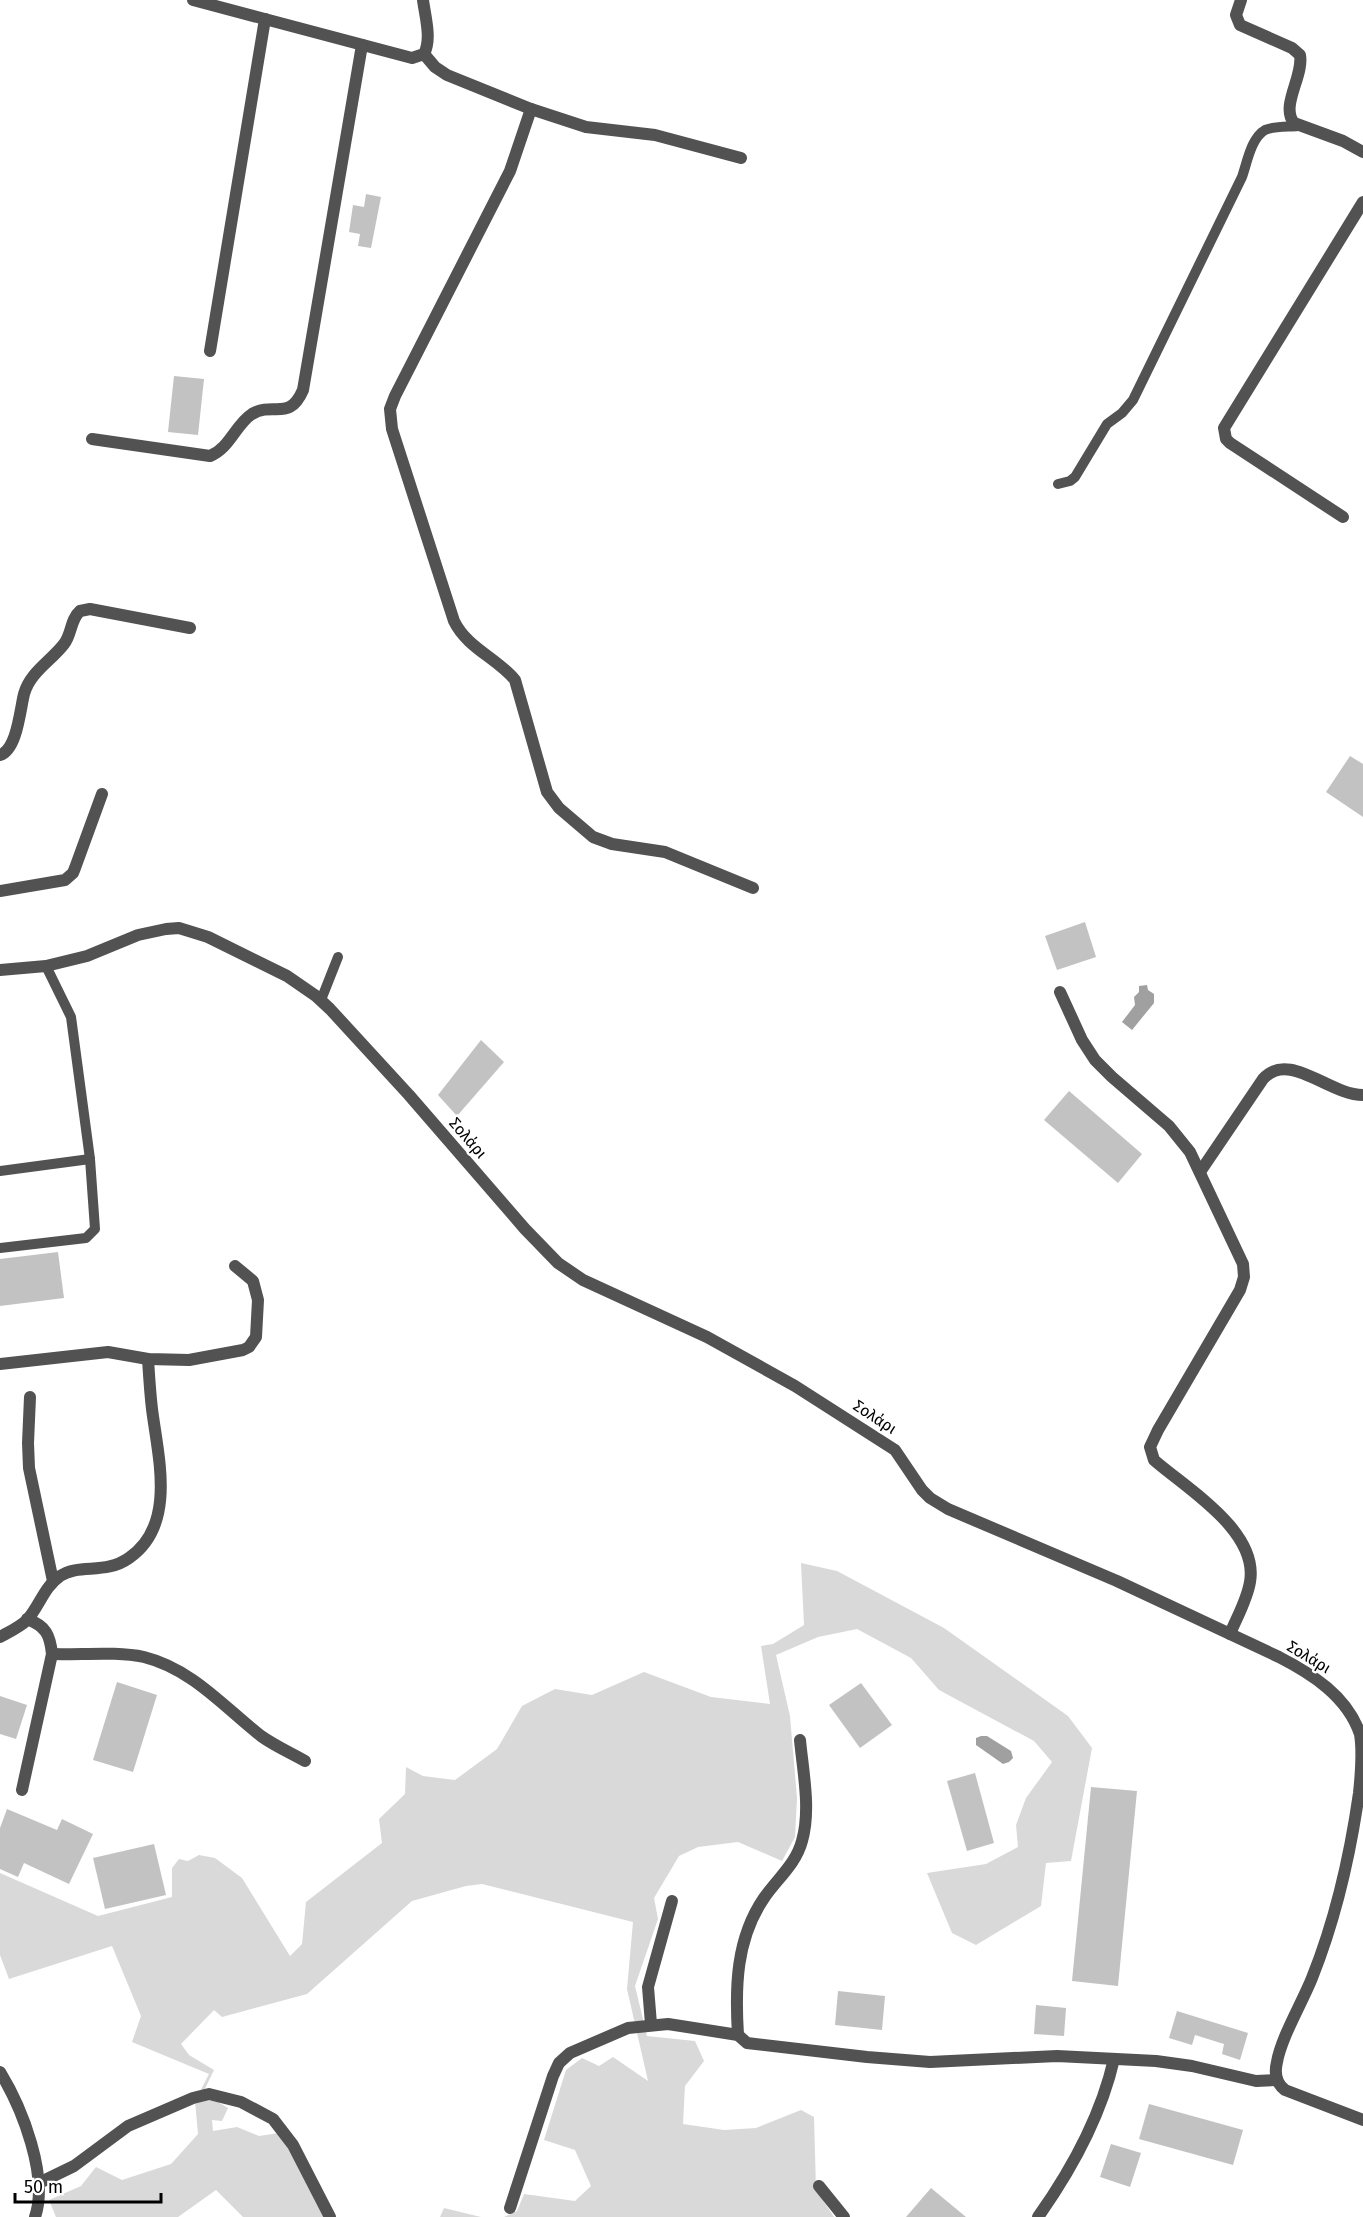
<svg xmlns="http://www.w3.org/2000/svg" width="1363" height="2217" viewBox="0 0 1363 2217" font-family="'Fira Sans',sans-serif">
<rect width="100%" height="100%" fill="#fff"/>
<g fill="#d9d9d9">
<path d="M801,1563L837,1571L944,1628L1068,1716L1092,1748L1071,1861L1046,1863L1041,1906L976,1945L952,1933L927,1873L986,1864L1018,1847L1016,1825L1026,1798L1052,1762L1034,1741L939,1690L911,1658L857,1629L818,1637L776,1655L790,1716L797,1798L795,1837L782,1861L738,1842L698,1847L679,1856L654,1898L658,1919L635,1986L647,2036L695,2041L704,2061L685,2086L683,2124L724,2130L756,2128L801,2110L814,2117L816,2190L834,2217H504L517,2211L524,2194L575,2201L591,2186L575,2150L544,2140L566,2070L582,2058L599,2066L613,2057L648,2081L627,1989L633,1922L482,1884L466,1886L412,1901L307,1994L222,2017L214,2010L181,2044L189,2055L214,2070L200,2099L218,2102L228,2108L222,2121L212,2120L213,2131L237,2127L259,2136L279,2133L303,2173L324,2217H243L216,2190L178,2217H56L49,2200L81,2186L96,2167L122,2180L171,2164L198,2134L195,2101L209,2074L132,2042L141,2016L112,1946L9,1979L0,1955V1873L98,1916L172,1897V1868L179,1859L188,1861L199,1855L215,1858L242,1878L290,1956L302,1944L306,1902L382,1843L379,1819L405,1794L406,1767L423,1776L455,1780L497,1749L522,1706L555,1689L592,1695L644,1672L711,1697L770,1704L761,1646L773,1644L804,1625Z"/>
<path d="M444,2208L481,2217H440Z"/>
</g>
<g fill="#a0a0a0">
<path d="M1147,985L1148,990L1154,994V1003L1132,1030L1122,1022L1135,1005L1134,997L1139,992V986Z"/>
<path d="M981,1736H987L1011,1751L1013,1758L1009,1762L1003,1764L976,1745V1738Z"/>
</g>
<g fill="#c2c2c2">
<path d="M366,194L381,197L371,248L358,246L360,234L349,232L353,205L364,207Z"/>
<path d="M174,376L204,379L198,435L168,432Z"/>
<path d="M1350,756L1363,764V817L1326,792Z"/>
<path d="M1085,922L1096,957L1057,970L1045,936Z"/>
<path d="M481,1040L504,1062L457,1116L438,1095Z"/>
<path d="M1069,1091L1142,1154L1118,1183L1044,1120Z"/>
<path d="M58,1252L64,1298L0,1306V1259Z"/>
<path d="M117,1682L157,1695L133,1772L93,1760Z"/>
<path d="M861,1683L892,1725L860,1748L829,1705Z"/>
<path d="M0,1696L27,1705L16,1739L0,1734Z"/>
<path d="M975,1773L994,1843L967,1851L947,1781Z"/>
<path d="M1091,1787L1137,1791L1118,1986L1072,1981Z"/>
<path d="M7,1809L57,1830L62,1819L93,1834L69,1884L24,1863L18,1877L0,1869V1828Z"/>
<path d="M154,1844L166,1895L105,1909L93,1858Z"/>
<path d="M838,1991L885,1996L882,2030L835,2025Z"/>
<path d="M1036,2005L1066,2008L1064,2036L1034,2034Z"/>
<path d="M1177,2011L1248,2033L1240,2060L1222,2054L1224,2044L1195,2035L1192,2045L1169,2038Z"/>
<path d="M1149,2104L1243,2130L1233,2165L1139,2139Z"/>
<path d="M1111,2144L1141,2153L1130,2187L1100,2177Z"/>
<path d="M931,2188L966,2217H906Z"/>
</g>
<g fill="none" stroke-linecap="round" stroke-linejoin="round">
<g stroke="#525252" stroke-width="10">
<path d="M1058,484L1070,481L1075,477L1107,424L1122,413L1133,400L1242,177C1247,163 1251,138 1265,130C1273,126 1289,127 1298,126"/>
<path d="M321,1000L338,957"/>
<path d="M0,1171L90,1159"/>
<path d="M0,1248L86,1238L95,1229L90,1159L71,1017L46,966"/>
</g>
<g stroke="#525252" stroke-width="12">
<path d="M193,0L412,58L424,54C432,39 425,16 423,0"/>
<path d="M1241,0L1236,15L1240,25L1292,48L1300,55C1304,76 1280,106 1294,123L1343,141L1363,152"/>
<path d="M424,54L435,67L447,75L531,109L586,127L655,135L741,158"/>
<path d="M531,109L510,171L395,396L390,409L392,429L454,621C467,648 497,658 515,680L547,792L559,808L593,837L612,844L665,852L753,888"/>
<path d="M210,351L265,19"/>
<path d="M92,439L210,456C229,449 236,424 252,414C274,401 289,422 303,390L362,45"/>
<path d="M1343,517L1230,443L1226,439L1224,428L1363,202"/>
<path d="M0,755C17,750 20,710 24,694C30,672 51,661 64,644C72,634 70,620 80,611L90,609L190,628"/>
<path d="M0,891L65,880L73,873L75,868L102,794"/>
<path d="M1060,992L1082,1040L1095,1060L1112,1077L1169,1126L1190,1152L1243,1264L1244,1277L1240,1290L1158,1430L1150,1447L1154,1460C1187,1489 1259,1531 1250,1582C1247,1600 1237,1617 1230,1634"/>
<path d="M1200,1172L1263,1079C1289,1050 1329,1095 1363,1095"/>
<path d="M0,1364L108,1352L148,1359L189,1360L243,1350L249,1347L256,1337L258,1300L253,1281L235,1266"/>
<path d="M30,1397L28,1443L29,1468L53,1581"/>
<path d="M0,1637C9,1632 20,1627 27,1620C39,1607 44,1587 60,1576C80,1563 105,1575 129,1558C177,1525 158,1457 152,1409C150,1392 149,1375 148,1359"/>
<path d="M52,1654C80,1655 117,1651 144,1657C192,1669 224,1707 261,1736C275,1746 291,1753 305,1761"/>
<path d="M22,1790L52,1654C50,1635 46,1626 27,1619"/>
<path d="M651,2024L648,1987L672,1901"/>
<path d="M738,2035C735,1987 736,1939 764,1898C777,1879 796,1864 802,1841C811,1810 803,1772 800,1740"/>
<path d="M39,2183L74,2166L128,2126L193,2098L209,2094L241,2102L273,2119L293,2145L330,2217"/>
<path d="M819,2186L844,2217"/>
<path d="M510,2208L553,2076L559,2063L570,2053L628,2028L668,2024L738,2035L747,2043L867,2057L930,2062L1057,2056L1156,2061L1192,2066L1256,2081L1276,2080"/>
<path d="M1038,2217C1072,2169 1101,2116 1114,2059"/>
</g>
<g stroke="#525252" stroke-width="12">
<path d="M0,970L46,966L87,956L138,935L166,929L179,928L208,937L287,976L316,996L330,1009L409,1095L525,1229L558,1263L583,1280L707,1337L795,1386L895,1450L922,1490L930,1498L948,1509L1117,1581L1279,1657C1312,1674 1347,1696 1360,1734C1363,1752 1361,1774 1359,1793C1350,1856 1336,1918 1312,1978C1302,2003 1281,2038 1277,2062C1274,2074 1276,2083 1285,2090L1363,2120"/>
<path d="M0,2072C22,2108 49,2176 35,2217"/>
</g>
</g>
<g text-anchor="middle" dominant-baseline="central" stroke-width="4.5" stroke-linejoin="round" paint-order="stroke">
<g font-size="16" fill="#000" stroke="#fff">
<text transform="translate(468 1138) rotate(49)">Σολάρι</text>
<text transform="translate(875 1417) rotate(33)">Σολάρι</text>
<text transform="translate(1309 1657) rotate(31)">Σολάρι</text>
</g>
</g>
<path d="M15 2193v9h146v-9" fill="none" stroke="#000000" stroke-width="3"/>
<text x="24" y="2193" font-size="18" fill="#000000" stroke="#ffffff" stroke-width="4.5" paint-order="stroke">50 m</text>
</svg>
